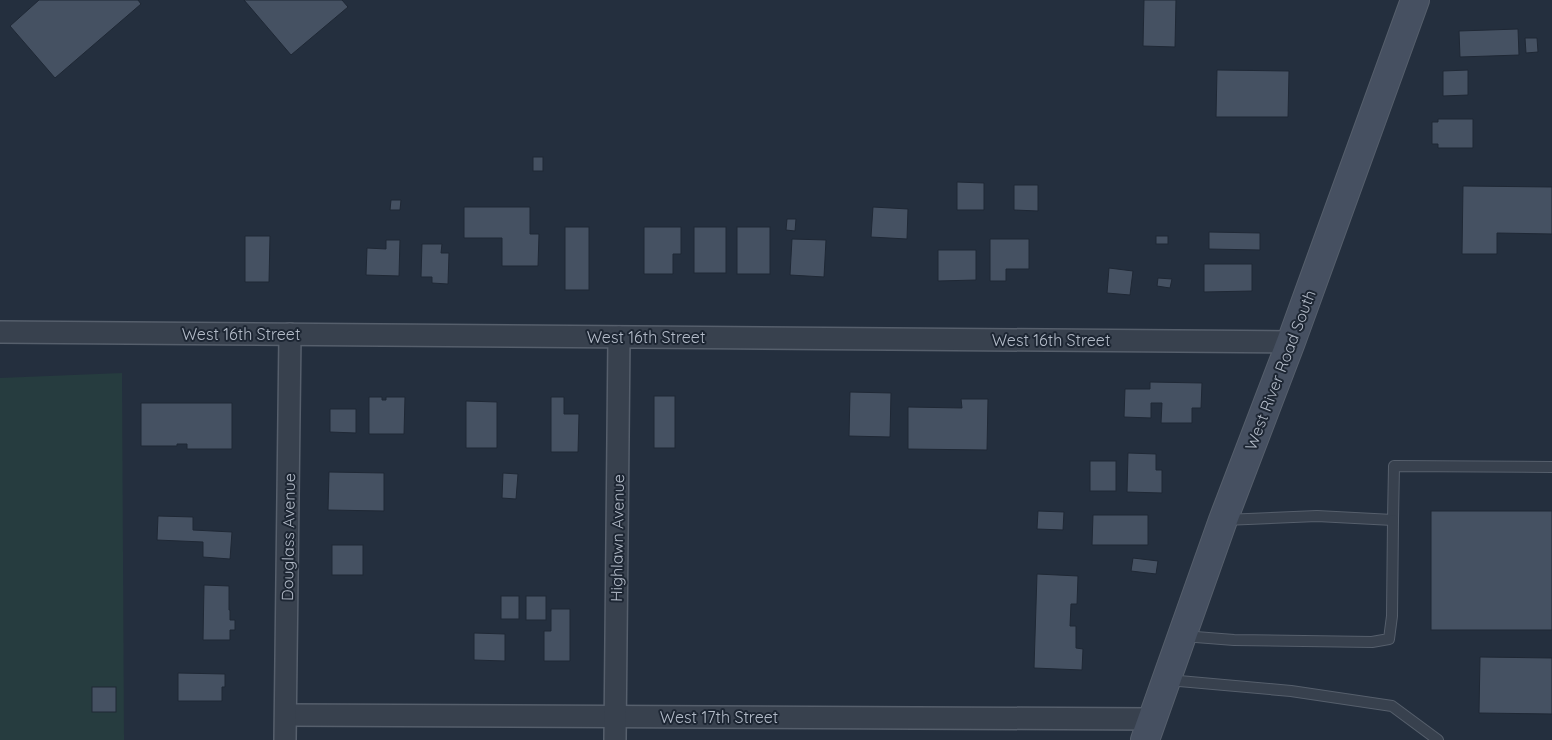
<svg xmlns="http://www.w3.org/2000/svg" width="1552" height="740" viewBox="0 0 1552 740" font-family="Quicksand,sans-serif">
<rect width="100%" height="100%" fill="#242f3e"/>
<path fill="#263c3f" d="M122,373L124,740H0V378Z"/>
<g fill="#455162" stroke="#1f2835">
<path d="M39,0H138L141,4L55,78L10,26Z"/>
<path d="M244,0H342L348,7L291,55Z"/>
<path d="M1144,0H1176L1175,47L1143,46Z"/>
<path d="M1518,29L1519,55L1460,57L1459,31Z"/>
<path d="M1525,38H1537L1538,52L1526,53Z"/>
<path d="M1217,70L1289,71L1288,117H1216Z"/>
<path d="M1468,70V95L1443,96V71Z"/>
<path d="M1438,119H1473V148H1438V144H1432V122H1438Z"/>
<rect x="533" y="157" width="10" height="14"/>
<path d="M957,182L984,183V210H957Z"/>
<path d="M1014,185H1038V211L1014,210Z"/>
<path d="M1463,186L1552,187V234L1497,233V254H1462Z"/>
<path d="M391,200H401L400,210H390Z"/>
<path d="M464,207H530V234H539L538,266H502V238H464Z"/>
<path d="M873,207L908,209L907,239L871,237Z"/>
<path d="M787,219H796L795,231L786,230Z"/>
<rect x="565" y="227" width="24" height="63"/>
<path d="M644,227H681V254H673V274H644Z"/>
<rect x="694" y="227" width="32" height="46"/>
<rect x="737" y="227" width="33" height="47"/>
<path d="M1209,232L1260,233V250L1209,249Z"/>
<path d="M245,236H270L269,282H245Z"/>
<rect x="1156" y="236" width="12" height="8"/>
<path d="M792,239L826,240L824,277L790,275Z"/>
<path d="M990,239H1029V269H1006V281H990Z"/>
<path d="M386,240H400L399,276L366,275L367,248L386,249Z"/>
<path d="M422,244H442L441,253H449L448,284L432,283V277H421Z"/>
<path d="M938,250H976V280L938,281Z"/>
<path d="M1204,264H1252V291L1204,292Z"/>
<path d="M1109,268L1133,271L1130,295L1107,293Z"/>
<path d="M1158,278L1172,279L1170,288L1157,286Z"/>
<path d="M1150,382L1202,383L1201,408H1192V423H1161L1162,403H1151V418L1124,417L1125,389H1150Z"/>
<path d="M850,392L891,393L890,437L849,436Z"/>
<rect x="654" y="396" width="21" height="52"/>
<path d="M369,397H382V400H386V397H405L404,434H369Z"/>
<path d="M551,397H564V414H579L578,452H551Z"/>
<path d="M961,399H988L987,450L908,449V407L962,408Z"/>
<path d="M466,401L497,402V448H466Z"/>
<path d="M141,403H232V449H187V444H177V446H141Z"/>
<path d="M330,409H356V433L330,432Z"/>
<path d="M1128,453L1156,454V470H1162V493L1127,492Z"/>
<rect x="1090" y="461" width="26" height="30"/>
<path d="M329,472L384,473V511L328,510Z"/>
<path d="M503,473L518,474L516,499L502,498Z"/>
<path d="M1038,511L1064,512L1063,530L1037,529Z"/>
<rect x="1431" y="511" width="121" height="119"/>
<path d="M1093,515H1148V545H1092Z"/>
<path d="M158,516L193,517V530L232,532L230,559L203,557V542L157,540Z"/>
<rect x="332" y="545" width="31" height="30"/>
<path d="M1133,558L1158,561L1156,574L1131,571Z"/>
<path d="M1037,574L1078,576L1077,604H1071L1070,626H1076V648L1083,649L1082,670L1034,668Z"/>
<path d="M204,585L229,586V610H230V620H235V630H230V640H203Z"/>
<rect x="501" y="596" width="18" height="23"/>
<rect x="526" y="596" width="20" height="24"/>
<path d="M551,609H570V661H544V631H551Z"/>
<path d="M474,633L505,634V661L474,660Z"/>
<path d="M1480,657L1552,658V714L1479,713Z"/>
<path d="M178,673L225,674V687H222V701H178Z"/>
<rect x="92" y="687" width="24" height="25"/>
</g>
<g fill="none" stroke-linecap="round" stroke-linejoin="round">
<defs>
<g id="service">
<path d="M1224,520L1317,516L1393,520L1394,466L1552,467"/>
<path d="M1183,636L1234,640L1372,642L1389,639L1392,616L1393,520"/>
<path d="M1168,680L1291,691L1392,706L1438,740"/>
</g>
<g id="minor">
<path d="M0,332L1291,342"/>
<path d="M286,715L1153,719"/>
<path d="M285,740L290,334"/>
<path d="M615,740L619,337"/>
</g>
<path id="secondary" d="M1145,740L1223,520L1291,342L1415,0"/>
</defs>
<use href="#service" stroke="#565f6c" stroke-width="12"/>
<use href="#minor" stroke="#565f6c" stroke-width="24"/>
<use href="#secondary" stroke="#565f6c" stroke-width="30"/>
<use href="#service" stroke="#38414e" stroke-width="10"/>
<use href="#minor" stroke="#38414e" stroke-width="21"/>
<use href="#secondary" stroke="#465061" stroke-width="28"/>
</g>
<g text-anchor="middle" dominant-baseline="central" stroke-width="4" stroke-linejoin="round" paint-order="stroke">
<g font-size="16" fill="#b4bcc9" stroke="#1d2633">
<text x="241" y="334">West 16th Street</text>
<text x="646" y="337">West 16th Street</text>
<text x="1051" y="340">West 16th Street</text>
<text transform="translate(1280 370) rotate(-69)">West River Road South</text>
<text transform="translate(288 537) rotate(-89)">Douglass Avenue</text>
<text transform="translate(617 538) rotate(-89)">Highlawn Avenue</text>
<text x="719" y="717">West 17th Street</text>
</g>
</g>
</svg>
